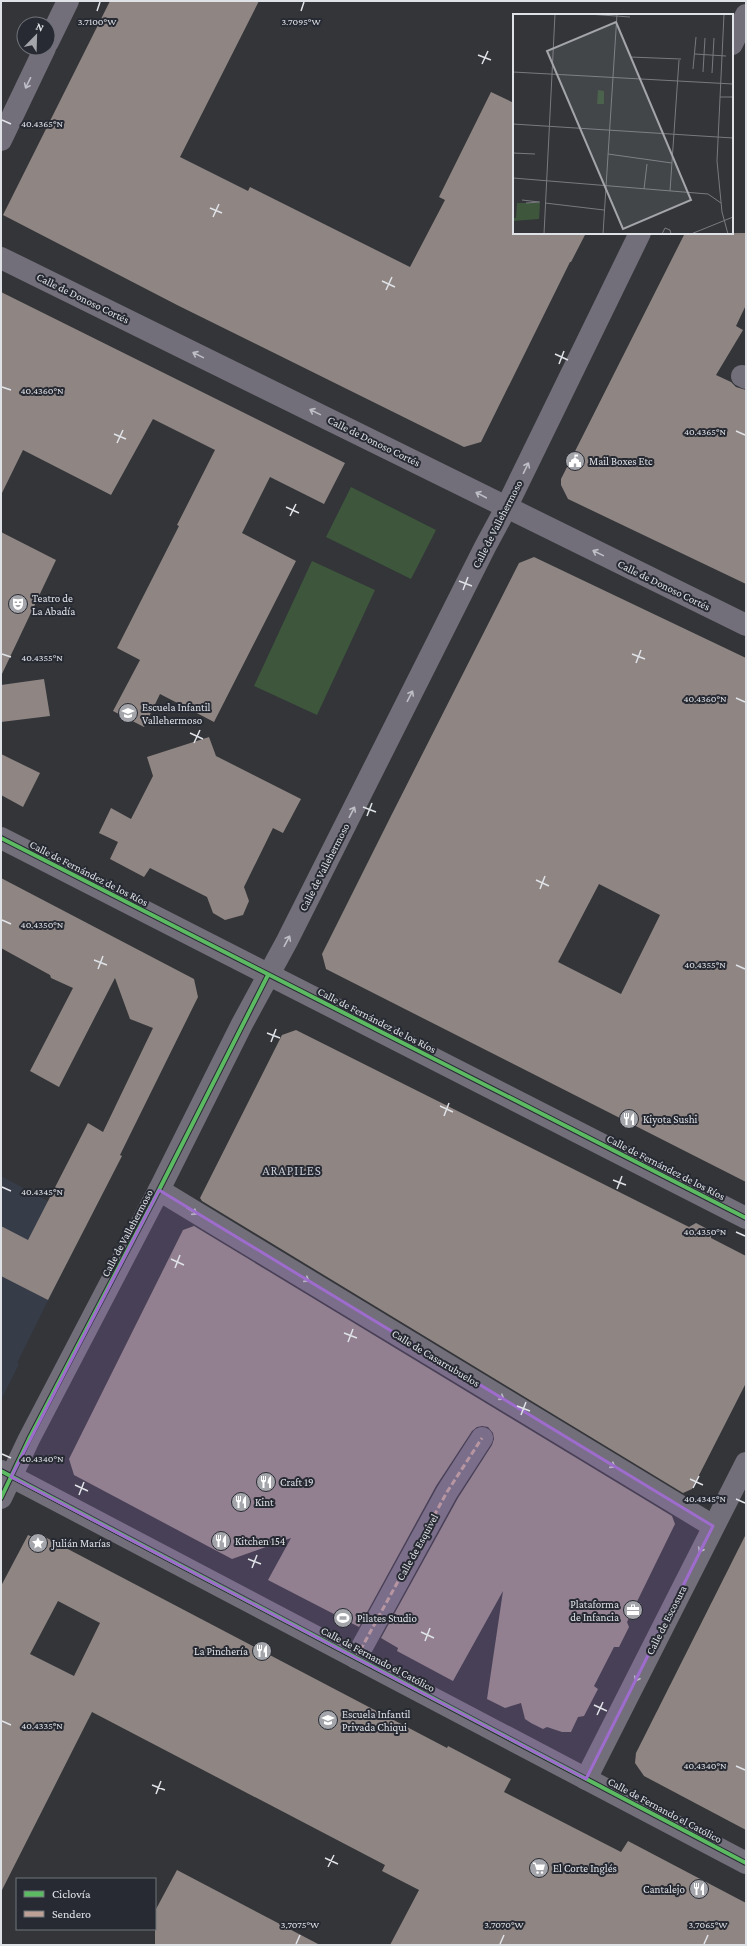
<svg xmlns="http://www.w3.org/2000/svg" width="747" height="1946" viewBox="0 0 747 1946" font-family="'Crimson Pro',serif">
<rect width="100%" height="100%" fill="#333539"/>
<path fill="#363c48" d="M1,1176L87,1222L17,1363L19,1364L1,1400Z"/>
<g fill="#3d563c">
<path d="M351,487L436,530L411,579L326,537Z"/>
<path d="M312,561L375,590L317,715L254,686Z"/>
</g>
<g fill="#8f8583" fill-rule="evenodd">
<path d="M110,1H259L180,157L248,191L250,187L410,267L445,200L439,197L491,92L514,103V233H586L571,262H570L481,442L464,447L179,306L3,215Z"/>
<path d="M685,233H746V305L736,326L743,330L716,375L731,382L736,387L746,390V584L568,499L561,485V479Z"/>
<path d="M1,292L345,463L324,504L270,477L242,533L296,561L214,722L160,694L144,727L113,711L140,660L117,648L179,526L177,525L215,450L153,419L111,495L23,450L1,495Z"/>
<path d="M1,532L56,560L1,676Z"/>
<path d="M534,557L746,658V1182L326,969L322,954L391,816L519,563ZM599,884L660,915L621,994L558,962Z"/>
<path d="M44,679L50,716L1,722V685Z"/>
<path d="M209,737L216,756L301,799L283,833L273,828L244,887L249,901L243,915L225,920L213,913L207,897L150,868L144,877L110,859L118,842L99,833L111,808L131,819L153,776L147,757Z"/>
<path d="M1,754L40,773L23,807L1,795Z"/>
<path d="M1,878L194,979L198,997L120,1155L122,1156L48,1300L1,1276V1226L28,1240L88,1123L103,1132L153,1028L130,1019L115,978L59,1087L30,1071L73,988L51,978L50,975L1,948Z"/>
<path d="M296,1030L689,1227L696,1223L711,1231V1238L746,1256V1383L692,1489L683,1493L202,1201L200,1198L282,1035Z"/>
<path d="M194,1226L672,1516L675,1524L627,1622L629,1627L619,1647H614L594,1686L598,1689L584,1716L578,1717L571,1732H562L547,1727L543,1729L531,1723L525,1719L521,1703L505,1708L487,1699L503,1591L453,1681L397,1651L398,1648L381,1638L458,1498L492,1445L494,1439L493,1433L488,1427L482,1426L477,1427L472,1431L436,1486L359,1627L268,1580L291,1538L232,1559L74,1475L69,1459L183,1230Z"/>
<path d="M746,1534V1830L644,1776L635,1763L636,1753Z"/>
<path d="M28,1535L43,1542L45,1537L447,1748L448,1746L511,1779L504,1792L621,1852L628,1841L746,1903V1945H390L419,1890L382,1871L385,1865L92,1712L1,1892V1586ZM58,1601L100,1623L74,1676L30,1654Z"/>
<path d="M177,1870L320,1945H155V1911Z"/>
</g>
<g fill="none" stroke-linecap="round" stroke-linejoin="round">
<g stroke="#726e7a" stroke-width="22">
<path d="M48,42L68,1"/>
<path d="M732,44L746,15"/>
<path d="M1,140L45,48"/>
<path d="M1,258L746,625"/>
<path d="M742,376L746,378"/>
<path d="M1,838L746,1218"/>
<path d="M159,1190L713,1526"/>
<path d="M1,1471L746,1863"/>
<path d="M1,1498L29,1439L159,1190L242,1024L287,941L485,547L506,508L640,233"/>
<path d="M356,1658L447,1492L482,1438"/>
<path d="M586,1779L746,1463"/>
</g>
<path stroke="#bda197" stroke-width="3" stroke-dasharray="6 3" stroke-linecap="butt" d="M356,1658L447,1492L482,1438"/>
<defs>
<g id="cycleway">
<path d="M1,838L746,1218"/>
<path d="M1,1471L746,1863"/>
<path d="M1,1498L29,1439L159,1190L268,975"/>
</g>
</defs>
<use href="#cycleway" stroke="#272a32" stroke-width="6"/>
<use href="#cycleway" stroke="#5cba63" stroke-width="4"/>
</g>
<defs><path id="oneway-shaft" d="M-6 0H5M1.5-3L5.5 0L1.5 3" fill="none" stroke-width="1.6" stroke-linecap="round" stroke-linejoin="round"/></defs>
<g stroke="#bebfc6">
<use href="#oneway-shaft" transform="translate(28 83) rotate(116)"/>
<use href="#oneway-shaft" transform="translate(198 355) rotate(-154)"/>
<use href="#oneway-shaft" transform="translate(315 412) rotate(-154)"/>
<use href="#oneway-shaft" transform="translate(526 468) rotate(-64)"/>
<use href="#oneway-shaft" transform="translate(481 495) rotate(-152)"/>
<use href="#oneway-shaft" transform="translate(598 553) rotate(-154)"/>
<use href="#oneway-shaft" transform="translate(410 696) rotate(-63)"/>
<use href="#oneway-shaft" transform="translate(352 812) rotate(-63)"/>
<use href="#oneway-shaft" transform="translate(287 941) rotate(-62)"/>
<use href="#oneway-shaft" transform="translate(192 1211) rotate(31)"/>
<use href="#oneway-shaft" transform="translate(304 1278) rotate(31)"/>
<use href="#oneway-shaft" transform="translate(499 1396) rotate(31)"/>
<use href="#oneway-shaft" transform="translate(610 1464) rotate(31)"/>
<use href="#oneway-shaft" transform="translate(702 1547) rotate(117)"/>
<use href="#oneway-shaft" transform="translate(638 1676) rotate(117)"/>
</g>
<path fill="#9e6ccd" fill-opacity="0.2" stroke="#9e6ccd" stroke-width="3" stroke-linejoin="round" d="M159,1190L713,1526L586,1779L11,1477Z"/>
<path fill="none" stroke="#dfe2e7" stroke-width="1.5" d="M97,11L100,2M301,11L304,2M478,55L491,60M482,64L488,51M2,120L11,124M210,208L222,213M213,217L219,204M382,281L395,287M386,290L392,277M555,354L568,360M559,364L564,351M2,387L11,390M736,431L745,435M114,434L126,439M117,443L123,430M286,507L299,513M290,516L296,504M459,581L472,586M463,590L468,577M2,654L11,657M632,654L645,659M636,663L641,650M736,698L745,702M190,733L203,739M194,743L200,730M363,807L376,812M367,816L372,803M536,880L549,886M540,889L545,876M2,920L11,924M94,960L107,965M736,965L745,969M98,969L103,956M267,1033L280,1038M271,1042L276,1029M440,1106L453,1112M444,1116L449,1103M613,1180L626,1185M2,1187L11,1191M617,1189L622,1176M736,1232L745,1236M171,1259L184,1265M175,1268L180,1255M344,1333L357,1338M348,1342L353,1329M517,1406L530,1411M521,1415L526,1402M2,1454L11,1458M690,1479L703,1485M75,1485L88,1491M693,1488L699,1476M79,1495L84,1482M736,1499L745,1503M248,1559L261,1564M252,1568L257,1555M421,1632L434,1638M425,1641L430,1628M594,1705L607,1711M597,1715L603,1702M2,1721L11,1725M736,1766L745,1770M152,1785L165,1790M156,1794L161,1781M325,1858L338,1864M328,1867L334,1855M296,1944L300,1935M500,1944L504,1935M704,1944L708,1935"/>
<defs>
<symbol id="civic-disc" viewBox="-11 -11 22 22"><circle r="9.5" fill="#a3a5aa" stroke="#272a32"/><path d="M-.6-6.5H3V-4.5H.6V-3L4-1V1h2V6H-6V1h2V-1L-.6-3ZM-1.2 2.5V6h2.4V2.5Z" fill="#fff"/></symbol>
<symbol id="theatre-disc" viewBox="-11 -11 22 22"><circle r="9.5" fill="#a3a5aa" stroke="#272a32"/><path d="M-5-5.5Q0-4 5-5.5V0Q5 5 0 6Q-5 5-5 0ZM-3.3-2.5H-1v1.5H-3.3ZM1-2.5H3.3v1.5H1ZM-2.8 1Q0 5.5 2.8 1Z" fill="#fff"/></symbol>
<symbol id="school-disc" viewBox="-11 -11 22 22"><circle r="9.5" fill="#a3a5aa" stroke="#272a32"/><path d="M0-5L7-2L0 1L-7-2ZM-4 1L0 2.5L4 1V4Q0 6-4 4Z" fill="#fff"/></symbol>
<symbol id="restaurant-disc" viewBox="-11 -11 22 22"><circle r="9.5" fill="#a3a5aa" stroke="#272a32"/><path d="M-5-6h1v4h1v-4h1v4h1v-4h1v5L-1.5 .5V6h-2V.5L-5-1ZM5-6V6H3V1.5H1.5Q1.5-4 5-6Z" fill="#fff"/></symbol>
<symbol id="sight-disc" viewBox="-11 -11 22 22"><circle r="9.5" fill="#a3a5aa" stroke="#272a32"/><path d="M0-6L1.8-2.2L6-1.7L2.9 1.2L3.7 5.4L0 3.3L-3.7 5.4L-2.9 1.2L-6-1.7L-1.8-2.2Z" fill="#fff"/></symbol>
<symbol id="office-disc" viewBox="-11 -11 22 22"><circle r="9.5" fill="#a3a5aa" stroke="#272a32"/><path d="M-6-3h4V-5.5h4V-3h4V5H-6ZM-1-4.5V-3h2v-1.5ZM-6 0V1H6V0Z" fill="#fff"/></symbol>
<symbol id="stadium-disc" viewBox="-11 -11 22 22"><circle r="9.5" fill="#a3a5aa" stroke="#272a32"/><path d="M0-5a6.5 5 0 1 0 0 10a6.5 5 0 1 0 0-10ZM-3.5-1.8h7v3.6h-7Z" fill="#fff"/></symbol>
<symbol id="supermarket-disc" viewBox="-11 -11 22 22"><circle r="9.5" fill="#a3a5aa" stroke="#272a32"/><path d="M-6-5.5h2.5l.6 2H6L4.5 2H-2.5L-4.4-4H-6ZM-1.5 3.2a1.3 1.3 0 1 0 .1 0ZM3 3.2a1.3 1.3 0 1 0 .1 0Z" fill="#fff"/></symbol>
</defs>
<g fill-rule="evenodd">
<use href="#civic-disc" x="564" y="450" width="22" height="22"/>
<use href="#theatre-disc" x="7" y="593" width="22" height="22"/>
<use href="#school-disc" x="117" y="702" width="22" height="22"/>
<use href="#restaurant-disc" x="618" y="1108" width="22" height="22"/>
<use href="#restaurant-disc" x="255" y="1471" width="22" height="22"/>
<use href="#restaurant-disc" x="230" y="1491" width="22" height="22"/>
<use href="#restaurant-disc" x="210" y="1530" width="22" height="22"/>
<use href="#sight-disc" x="27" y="1532" width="22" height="22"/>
<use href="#office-disc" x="622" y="1599" width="22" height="22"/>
<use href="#stadium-disc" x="332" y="1607" width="22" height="22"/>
<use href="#restaurant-disc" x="251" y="1640" width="22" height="22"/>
<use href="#school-disc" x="317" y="1709" width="22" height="22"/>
<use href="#supermarket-disc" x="528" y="1857" width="22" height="22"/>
<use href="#restaurant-disc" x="688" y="1878" width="22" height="22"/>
</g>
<g text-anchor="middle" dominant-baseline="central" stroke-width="4" stroke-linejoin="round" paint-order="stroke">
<g font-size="11" fill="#dfe2e7" stroke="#272a32">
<text transform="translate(83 298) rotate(26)">Calle de Donoso Cortés</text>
<text transform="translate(374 441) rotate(26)">Calle de Donoso Cortés</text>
<text transform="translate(497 524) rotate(-63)">Calle de Vallehermoso</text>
<text transform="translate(664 585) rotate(26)">Calle de Donoso Cortés</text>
<text transform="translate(324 867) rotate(-63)">Calle de Vallehermoso</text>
<text transform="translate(89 873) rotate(27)">Calle de Fernández de los Ríos</text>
<text transform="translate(377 1020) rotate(27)">Calle de Fernández de los Ríos</text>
<text transform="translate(666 1167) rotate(27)">Calle de Fernández de los Ríos</text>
<text transform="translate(127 1233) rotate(-62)">Calle de Vallehermoso</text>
<text transform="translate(436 1358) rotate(31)">Calle de Casarrubuelos</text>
<text transform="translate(417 1547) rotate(-61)">Calle de Esquivel</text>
<text transform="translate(666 1620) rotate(-63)">Calle de Escosura</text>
<text transform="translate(378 1659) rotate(28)">Calle de Fernando el Católico</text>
<text transform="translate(665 1810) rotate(28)">Calle de Fernando el Católico</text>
</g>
<g font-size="11" fill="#dfe2e7" stroke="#272a32" text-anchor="start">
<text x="589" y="461">Mail Boxes Etc</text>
<text x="32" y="598">Teatro de<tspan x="32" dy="13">La Abadía</tspan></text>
<text x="142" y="707">Escuela Infantil<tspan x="142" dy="13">Vallehermoso</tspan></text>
<text x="643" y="1119">Kiyota Sushi</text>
<text x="280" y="1482">Craft 19</text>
<text x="255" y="1502">Kint</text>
<text x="235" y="1541">Kitchen 154</text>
<text x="52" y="1543">Julián Marías</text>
<text x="619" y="1604" text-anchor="end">Plataforma<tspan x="619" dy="13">de Infancia</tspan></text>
<text x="357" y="1618">Pilates Studio</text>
<text x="248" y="1651" text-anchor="end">La Pinchería</text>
<text x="342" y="1714">Escuela Infantil<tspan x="342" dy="13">Privada Chiqui</tspan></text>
<text x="553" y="1868">El Corte Inglés</text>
<text x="685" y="1889" text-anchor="end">Cantalejo</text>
</g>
<g font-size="13" letter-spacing="1" fill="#c2c6d0" stroke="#272a32">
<text x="292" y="1170">ARAPILES</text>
</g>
</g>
<g transform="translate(513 14)">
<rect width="220" height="220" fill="#333539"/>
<path d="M4,189H27L26,205L0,207V204H3Z" fill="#3d563c"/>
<path d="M85,76L91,77V90H84Z" fill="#3d563c"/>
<path fill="none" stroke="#787a7f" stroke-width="1" d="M75,0L117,3M211,0L204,147L209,198L215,220M182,40L213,42M117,43L168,45M180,55L183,23M0,58L220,70M190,58L192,24M199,59L201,24M207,83H220M0,110L220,124M0,139L22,140M95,140L159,149M0,164L195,180L208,189M131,175L134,150M157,177L166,46M9,186L26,188M13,189L27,188M32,189L91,196M31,220L42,0M90,220L104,0M149,220L152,214L157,216L158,220M178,220L220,203"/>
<path fill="#a3a5aa" fill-opacity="0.15" stroke="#a3a5aa" stroke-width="2" d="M103,8L178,186L110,215L34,37Z"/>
<rect width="220" height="220" fill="none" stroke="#dfe2e7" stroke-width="2"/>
</g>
<g font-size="10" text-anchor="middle" fill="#dfe2e7" stroke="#272a32" stroke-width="4" stroke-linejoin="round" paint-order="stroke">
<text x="97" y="25">3.7100°W</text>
<text x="301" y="25">3.7095°W</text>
<text x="42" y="127">40.4365°N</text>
<text x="42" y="394">40.4360°N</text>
<text x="705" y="435">40.4365°N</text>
<text x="42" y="661">40.4355°N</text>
<text x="705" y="702">40.4360°N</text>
<text x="42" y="928">40.4350°N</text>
<text x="705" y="968">40.4355°N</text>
<text x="42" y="1195">40.4345°N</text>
<text x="705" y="1235">40.4350°N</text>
<text x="42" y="1462">40.4340°N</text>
<text x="705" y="1502">40.4345°N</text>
<text x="42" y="1729">40.4335°N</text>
<text x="705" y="1769">40.4340°N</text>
<text x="300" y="1928">3.7075°W</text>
<text x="504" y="1928">3.7070°W</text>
<text x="708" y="1928">3.7065°W</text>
</g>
<rect width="747" height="1946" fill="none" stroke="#dfe2e7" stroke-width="4"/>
<rect x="16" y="1878" width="140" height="52" fill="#272a32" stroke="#71747a"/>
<rect x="24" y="1891" width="20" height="6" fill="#5cba63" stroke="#71747a"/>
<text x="52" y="1898" font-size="12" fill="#dfe2e7">Ciclovía</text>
<rect x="24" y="1911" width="20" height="6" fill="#bda197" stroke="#71747a"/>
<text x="52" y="1918" font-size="12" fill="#dfe2e7">Sendero</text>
<g transform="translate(36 36) rotate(23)"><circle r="19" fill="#272a32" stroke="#71747a"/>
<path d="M0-3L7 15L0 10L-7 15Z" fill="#a3a5aa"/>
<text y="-6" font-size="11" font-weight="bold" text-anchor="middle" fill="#dfe2e7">N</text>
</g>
</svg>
